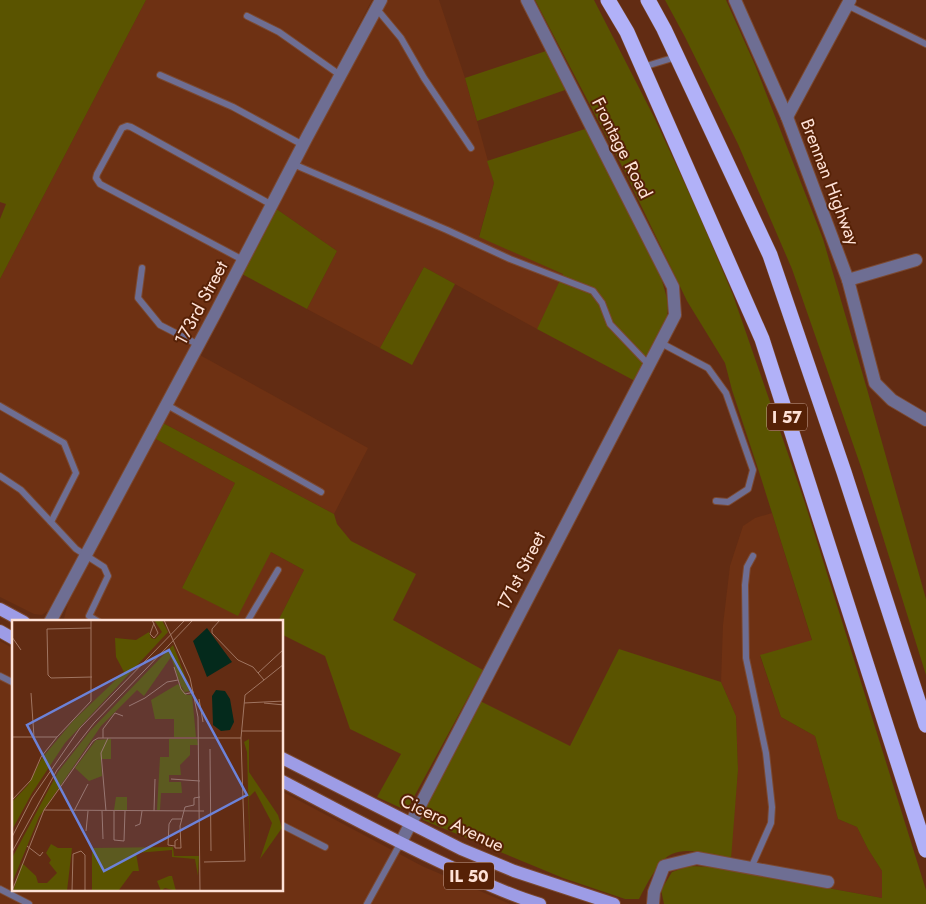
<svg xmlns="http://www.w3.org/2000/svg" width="926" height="904" viewBox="0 0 926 904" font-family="Jost,sans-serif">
<rect width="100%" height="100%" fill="#622c13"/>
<g fill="#6e3113">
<path d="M146,0H372L144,435L48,611L42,615L34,614L0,597V279Z"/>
<path d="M385,0H439L465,78L494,183L479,236L564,274L537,329L424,267L380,348L307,309L337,251L275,208Z"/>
<path d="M198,354L368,448L334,514L163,423Z"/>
<path d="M154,438L235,483L182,588L271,552L304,570L278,621L63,622L71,593Z"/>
<path d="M772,513L812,641L760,656L781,717L815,736L838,819L857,827L868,849L882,871V898L729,870L738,770L736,716L721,682L723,625L730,566L743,526L755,518Z"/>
<path d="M0,641L14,649V890H282L283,792L422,866L510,904H0Z"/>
</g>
<g fill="#5a5400">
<path d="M0,0H146L0,279V219L6,204L0,202Z"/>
<path d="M535,0H594L655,119L698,212L733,295L805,503L926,890V904H664L661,890L672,872L689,866L713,867L882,898V871L868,849L857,827L838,819L815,736L781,717L760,655L812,640L761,478L732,390L725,363L687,301L622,166Z"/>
<path d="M665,0H726L755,65L823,239L867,389L926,599V675L862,470L792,269L738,144L685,37Z"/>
<path d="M549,50L568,89L477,121L465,78Z"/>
<path d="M588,128L661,277L668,302L667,321L635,381L537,329L563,274L479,237L494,183L487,161Z"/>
<path d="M275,208L337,251L307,309L240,273Z"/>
<path d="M424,267L455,284L412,365L380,348Z"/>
<path d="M163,423L334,514L337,524L351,541L416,574L393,620L483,670L409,806L401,808L377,797L401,754L350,729L325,656L283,635L282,622L278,621L304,570L271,552L238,616L182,588L235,483L154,438Z"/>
<path d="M619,649L721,682L736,716L738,770L731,859C713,856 689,846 672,854C659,859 646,886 639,899H625L563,878L423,820L422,808L478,700L570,746Z"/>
</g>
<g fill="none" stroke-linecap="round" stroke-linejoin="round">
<defs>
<g id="lane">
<path d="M847,5L926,44"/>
<path d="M376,8L401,38L424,78L471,148"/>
<path d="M247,16L279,32L340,75"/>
<path d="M643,67L676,57"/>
<path d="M160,75L233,107L303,145"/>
<path d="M293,164L447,230L510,259L593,291L602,303L610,324L649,365"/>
<path d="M243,260L100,184L96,178L97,174L122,128L127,126L131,127L272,205"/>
<path d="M142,268L138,298L160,325L199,345"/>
<path d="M661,343L708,368L726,393L753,470L748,489L728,502L716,501"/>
<path d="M167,405L321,492"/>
<path d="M0,406L64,443L76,473L51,522"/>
<path d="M0,476L21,490L76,549L104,567L108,576L89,616L99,622"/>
<path d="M247,622L278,570"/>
<path d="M0,676L14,683"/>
<path d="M282,825L325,847"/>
<path d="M751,868L771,823L772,807L766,753L746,658L745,585L747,567L753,556"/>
<path d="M0,889L29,904"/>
<path d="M367,904L400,844"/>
</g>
<g id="street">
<path d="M735,0L787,117L848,280L875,383L892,400L926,420"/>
<path d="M787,117L850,0"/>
<path d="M848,280L916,260"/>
<path d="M50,622L216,312L307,137L381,0"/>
<path d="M400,844L675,315L673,287L527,0"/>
<path d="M653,904L654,892L664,866L697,858L828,882"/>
</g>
<g id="primary">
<path d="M0,609L24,622"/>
<path d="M0,631L14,639"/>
<path d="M282,758L461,849L514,871L614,904"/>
<path d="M282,781C338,810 392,840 449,866C478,880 509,895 540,904"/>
</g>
<g id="highway">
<path d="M608,0L627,32L762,339L926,850"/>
<path d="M648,0L664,29L770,255L844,472L926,725"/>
</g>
</defs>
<use href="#lane" stroke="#7b4932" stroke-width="8"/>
<use href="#street" stroke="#7b4932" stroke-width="14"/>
<use href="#primary" stroke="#7b4932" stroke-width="14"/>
<use href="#highway" stroke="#7b4932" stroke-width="16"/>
<use href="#lane" stroke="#6e6e93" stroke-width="6"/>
<use href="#street" stroke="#6e6e93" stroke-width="12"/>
<use href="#primary" stroke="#9d9ce6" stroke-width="12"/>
<use href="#highway" stroke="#b1b1f8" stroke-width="15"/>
</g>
<g text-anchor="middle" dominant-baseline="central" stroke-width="4" stroke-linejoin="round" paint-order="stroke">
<g fill="#562106" stroke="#cca898" stroke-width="1">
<rect x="767" y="403.5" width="40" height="27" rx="4"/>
<rect x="444" y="862.5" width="50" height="27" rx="4"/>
</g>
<g font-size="16" font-weight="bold" fill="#fee2d7">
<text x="787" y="417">I 57</text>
<text x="469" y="876">IL 50</text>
</g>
<g font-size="18" fill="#fee2d7" stroke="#562106">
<text transform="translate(622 148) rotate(63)">Frontage Road</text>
<text transform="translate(830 182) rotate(69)">Brennan Highway</text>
<text transform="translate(201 303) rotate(-62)">173rd Street</text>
<text transform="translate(521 571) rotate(-63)">171st Street</text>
<text transform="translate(452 823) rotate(25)">Cicero Avenue</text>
</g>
</g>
<g transform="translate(12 620)">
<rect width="271" height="271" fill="#622c13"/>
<path d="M142,0H150L156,12L53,123L20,173L0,210V182L16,165L30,138L61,101L112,52L104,37L103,18L124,20L137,12L139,18L143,19L150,12ZM161,25L179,71L173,72L169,66L159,37L132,76L125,70L89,106L27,197L0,263V238L46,152L78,111ZM166,64L175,75H180L184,117H162V99H143L139,80ZM99,119V139H89L90,156L77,161L63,148L84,120ZM157,119H185L186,125H178V135L168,145L169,155H157V162H169L170,173H149L148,190H145L148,137H157ZM237,119V152L266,195L270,208L248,239L260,203L243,171L237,177L238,240L235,132L232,122ZM104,177H115V190H102ZM39,224L46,228H60L55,271H1L10,243L24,256L26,263H35L45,253L37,243L39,240L34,233ZM161,227L162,236H187L186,256L183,239L160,237V230L124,233L127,251H121L107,270L80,271V228ZM157,256H160L164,271L153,268L149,271L145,261Z" fill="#5a5400"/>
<path d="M195,8L220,42L195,57L181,21ZM204,70L213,71L218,79L222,102L218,110L209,111L201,105L200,76Z" fill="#042a1c"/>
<path fill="none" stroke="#a07561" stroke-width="1" d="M140,0L146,13L142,18L138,14L142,3M152,0L178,58L186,97L188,271M208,0L200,9V13L226,40L241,47L252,60L272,44M79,8L35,9L36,55L39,58L80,57M0,17L9,30M162,47L169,69L173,74L182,72M246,53L272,29M19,73L22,117M187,79L191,102M232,83L272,81M252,83L272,85M117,86L133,78L155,62L166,60M229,111H272M0,117H45M91,118V109L103,93L111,96M198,129L199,231M159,159L188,161M0,180L19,160L29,137L45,117L79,81V0M32,190L192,191M62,191L76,164M90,191L91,219M94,191L89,133L96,118M102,191V220L112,221L113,191M142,191L143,159M123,206L128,204L130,191M74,211L76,191M0,217L20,178L68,108L173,0M166,219L163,221V228H169L168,206L173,187L182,185V178L188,177M15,226L28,236L31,232M163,226L156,225L157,204L160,199H170M0,232L45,150L82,103L181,0M192,242L233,241L229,118M0,271L32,190L81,121L86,118H229L233,75L252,60M60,271L61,234L69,231L73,235V271"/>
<path fill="#6c82d8" fill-opacity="0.15" stroke="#6c82d8" stroke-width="2.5" d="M157,30L235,175L92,251L15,105Z"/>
<rect width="271" height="271" fill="none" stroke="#fee2d7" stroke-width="2.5"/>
</g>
</svg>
